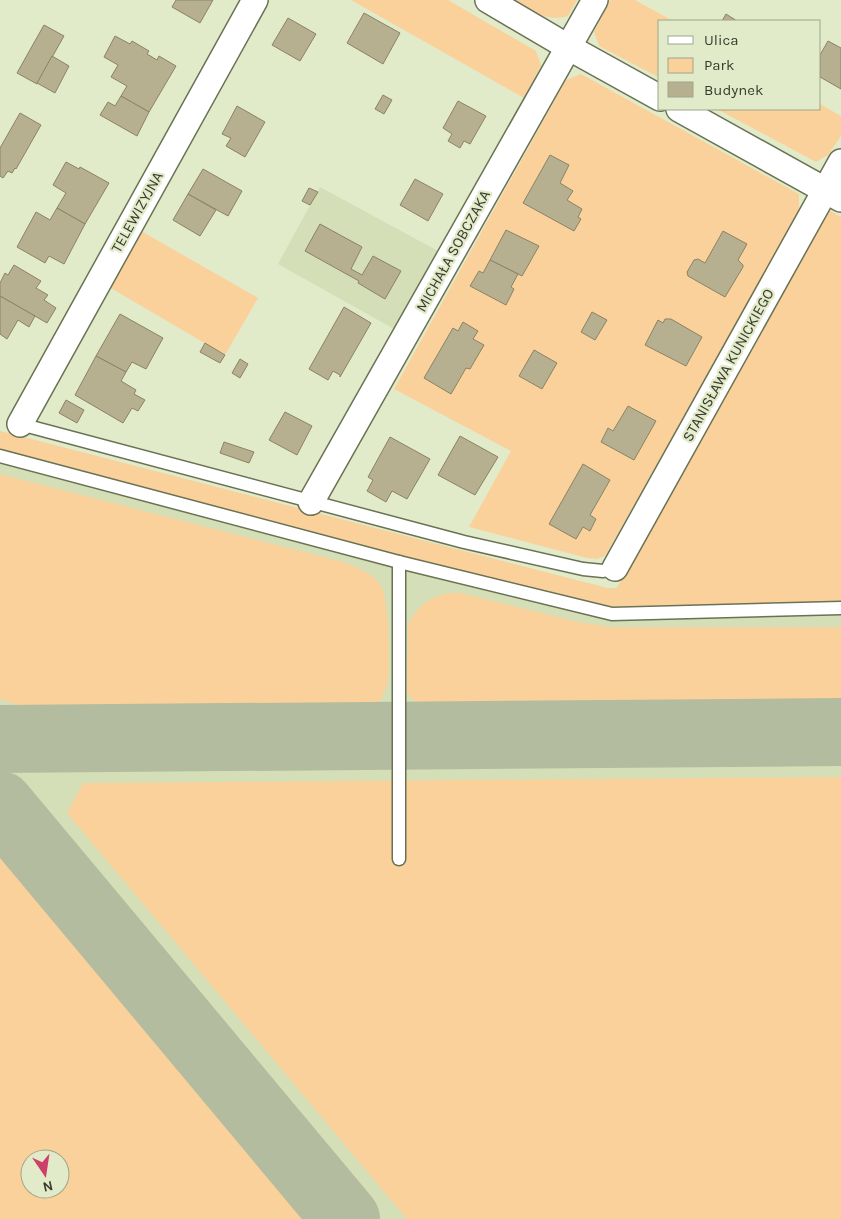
<svg xmlns="http://www.w3.org/2000/svg" width="841" height="1219" viewBox="0 0 841 1219" font-family="Karla,sans-serif">
<rect width="100%" height="100%" fill="#e2ebc9"/>
<g fill="#d4dfb7" fill-rule="evenodd">
<path d="M320,187L438,251L394,329L278,264Z"/>
<path d="M0,431L607,588L841,583V1219H0ZM30,1159H60V1189H30Z"/>
</g>
<g fill="#fad19b" fill-rule="evenodd">
<path d="M351,0H448L536,51L541,65L524,98Z"/>
<path d="M514,0H577L568,16C546,23 532,10 514,0Z"/>
<path d="M610,0H635L673,21H660V78L599,46L594,32Z"/>
<path d="M581,74L799,194V213L781,245L605,556L597,559L587,558L469,527L511,451L394,389L566,80Z"/>
<path d="M820,104L841,116V136L828,155L816,162L717,109H820Z"/>
<path d="M829,210L841,217V605L620,609L584,605L0,453V431L607,588L616,589Z"/>
<path d="M141,231L258,298L225,355L109,287Z"/>
<path d="M0,474L347,563C359,569 374,574 381,586C389,598 391,671 387,685C386,690 383,695 381,700L369,706L25,707L0,699Z"/>
<path d="M449,593H461L578,622L611,627H841V700L417,704L407,693L408,627C413,608 430,597 449,593Z"/>
<path d="M841,777V1219H407L67,813L83,783Z"/>
<path d="M0,850L306,1219H0ZM30,1159H60V1189H30Z"/>
</g>
<g fill="none" stroke-linecap="round" stroke-linejoin="round">
<g stroke="#b4bc9f" stroke-width="68">
<path d="M0,739L841,732"/>
<path d="M0,805L346,1219"/>
</g>
</g>
<g fill="#b7b090" stroke="#8a8364">
<path d="M176,0H213L200,23L172,7Z"/>
<path d="M364,13L400,33L383,64L347,43Z"/>
<path d="M726,14L737,21H722Z"/>
<path d="M288,18L316,34L300,61L272,45Z"/>
<path d="M44,25L64,36L37,84L17,73Z"/>
<path d="M115,36L130,44L132,41L149,51L147,54L157,60L159,56L176,66L149,112L121,96L127,86L111,77L118,65L104,57Z"/>
<path d="M828,41L841,48V89L820,77V55Z"/>
<path d="M52,56L69,66L55,93L37,83Z"/>
<path d="M383,95L392,100L384,114L375,109Z"/>
<path d="M121,96L149,112L137,136L100,115L108,102L115,106Z"/>
<path d="M458,101L486,116L470,144L464,141L460,148L448,141L452,134L443,128Z"/>
<path d="M237,106L265,122L245,157L226,146L231,138L222,134Z"/>
<path d="M20,113L41,125L16,169L15,168L12,173L8,171L3,178L0,176V148Z"/>
<path d="M550,155L569,165L560,183L573,191L567,200L582,209L578,217L581,219L574,231L523,203Z"/>
<path d="M66,162L79,169L80,167L109,183L85,224L57,208L66,193L53,185Z"/>
<path d="M203,169L242,191L228,216L188,194Z"/>
<path d="M415,179L443,194L428,221L400,205Z"/>
<path d="M309,188L318,192L310,205L302,201Z"/>
<path d="M188,194L216,210L200,236L173,220Z"/>
<path d="M57,208L85,224L64,264L49,256L45,263L17,247L36,212L50,220Z"/>
<path d="M320,224L362,247L351,269L362,275L373,256L401,271L385,299L358,283L359,281L305,251Z"/>
<path d="M506,230L539,246L522,276L490,260Z"/>
<path d="M723,231L747,244L738,260L743,265V267L725,297L688,276L687,272L694,260L698,259L705,263Z"/>
<path d="M490,260L518,274L511,287L514,289L506,305L470,286L479,271L483,273Z"/>
<path d="M14,265L41,281L36,288L48,295L44,300L56,308L47,323L0,296V283L5,273L8,275Z"/>
<path d="M0,296L35,316L29,327L18,320L7,339L0,334Z"/>
<path d="M344,307L371,323L340,377V375L333,371L328,380L309,369Z"/>
<path d="M592,312L607,320L595,340L581,332Z"/>
<path d="M120,314L163,338L146,369L132,362L126,372L96,356Z"/>
<path d="M665,319H671L702,337L686,366L645,345L658,320L663,323Z"/>
<path d="M463,322L478,331L473,339L484,345L470,369L466,368L451,394L424,378L453,328L458,331Z"/>
<path d="M205,343L225,355L220,363L200,352Z"/>
<path d="M534,350L557,363L542,389L519,376Z"/>
<path d="M96,356L126,372L121,381L136,390L134,394L145,400L138,411L132,408L123,423L75,395Z"/>
<path d="M240,359L248,364L240,378L232,373Z"/>
<path d="M66,400L84,410L77,423L59,413Z"/>
<path d="M628,406L656,421L634,460L601,442L608,428L613,431Z"/>
<path d="M285,412L312,426L297,455L269,440Z"/>
<path d="M460,436L498,457L475,495L438,475Z"/>
<path d="M390,437L430,459L407,499L392,491L386,502L367,491L373,480L368,477Z"/>
<path d="M224,442L254,452L249,463L220,453Z"/>
<path d="M583,464L610,480L590,515L596,519L590,531L583,527L576,539L549,524Z"/>
</g>
<g fill="none" stroke-linecap="round" stroke-linejoin="round">
<defs>
<g id="service">
<path d="M20,424L464,542L583,569L603,571L615,568"/>
<path d="M0,456L399,562L612,614L841,608"/>
<path d="M399,562V859"/>
</g>
<g id="minor">
<path d="M488,0L568,47L660,98"/>
<path d="M679,109L841,199"/>
<path d="M20,424L255,0"/>
<path d="M311,502L595,0"/>
<path d="M615,568L841,162"/>
</g>
</defs>
<use href="#service" stroke="#6a7254" stroke-width="15"/>
<use href="#minor" stroke="#6a7254" stroke-width="28"/>
<use href="#service" stroke="#fff" stroke-width="12"/>
<use href="#minor" stroke="#fff" stroke-width="25"/>
</g>
<g text-anchor="middle" dominant-baseline="central" stroke-width="4.5" stroke-linejoin="round" paint-order="stroke">
<g font-size="15" fill="#383b2e" stroke="#e2ebc9">
<text transform="translate(137 212) rotate(-61)">TELEWIZYJNA</text>
<text transform="translate(453 251) rotate(-61)">MICHAŁA SOBCZAKA</text>
<text transform="translate(728 365) rotate(-61)">STANISŁAWA KUNICKIEGO</text>
</g>
</g>
<rect x="658" y="20" width="162" height="90" fill="#e2ebc9" stroke="#9ea58b"/>
<rect x="668" y="36" width="25" height="8" fill="#ffffff" stroke="#9ea58b"/>
<text x="704" y="45" font-size="15" fill="#383b2e">Ulica</text>
<rect x="668" y="58" width="25" height="15" fill="#fad19b" stroke="#9ea58b"/>
<text x="704" y="70" font-size="15" fill="#383b2e">Park</text>
<rect x="668" y="82" width="25" height="15" fill="#b7b090" stroke="#9ea58b"/>
<text x="704" y="95" font-size="15" fill="#383b2e">Budynek</text>
<g transform="translate(45 1174) rotate(167)"><circle r="24" fill="#e2ebc9" stroke="#9ea58b"/>
<path d="M0-4L9 19L0 12L-9 19Z" fill="#cd406c"/>
<text y="-8" font-size="14" font-weight="bold" text-anchor="middle" fill="#383b2e">N</text>
</g>
</svg>
